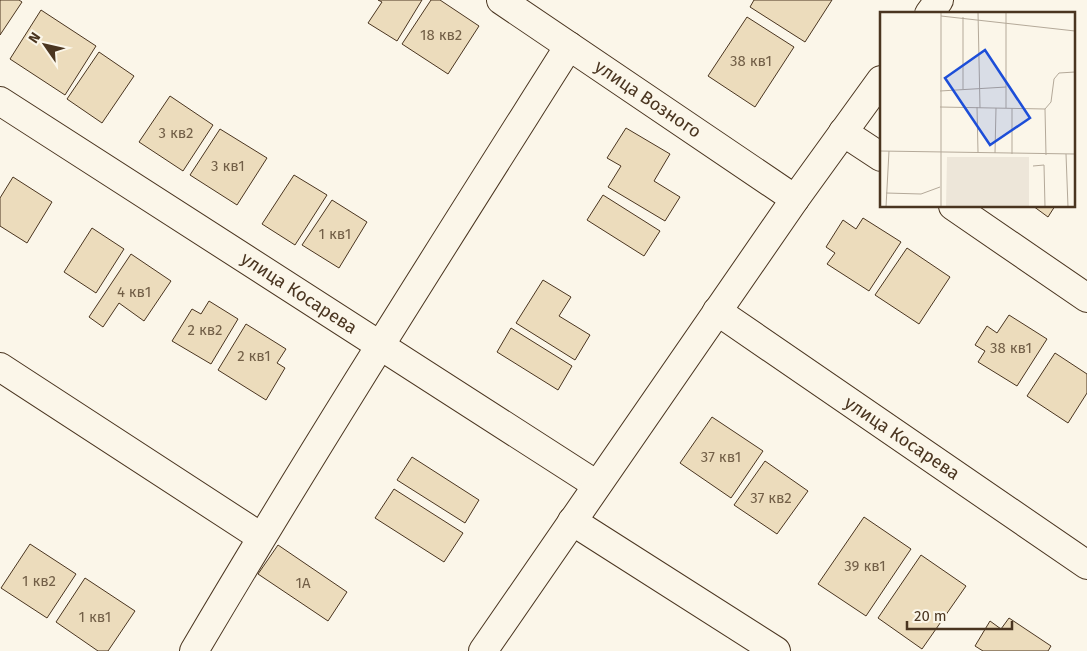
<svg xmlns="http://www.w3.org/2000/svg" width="1087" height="651" viewBox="0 0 1087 651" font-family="'Fira Sans',sans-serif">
<rect width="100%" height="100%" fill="#fbf6e9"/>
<g fill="#ecdcbc" stroke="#4a3520">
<path d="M0,0H19L22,2L0,35Z"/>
<path d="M378,0H422L397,41L368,23L382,2Z"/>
<path d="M431,0H440L479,26L448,74L402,44Z"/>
<path d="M754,0H832L805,42L750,7Z"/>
<path d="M41,10L96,46L65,95L10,59Z"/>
<path d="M747,17L794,47L755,107L708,76Z"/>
<path d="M99,52L134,76L102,123L67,99Z"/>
<path d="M170,96L213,125L183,171L139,142Z"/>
<path d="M626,128L670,154L654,181L680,197L665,221L608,187L621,166L607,158Z"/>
<path d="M220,129L267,158L237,205L190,175Z"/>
<path d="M294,175L327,195L295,245L262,224Z"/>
<path d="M13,177L52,202L27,243L0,226V198Z"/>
<path d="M603,195L660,231L644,256L587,220Z"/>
<path d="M332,200L367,222L339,268L302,245Z"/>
<path d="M1033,206H1055L1048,217Z"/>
<path d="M863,218L901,242L869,291L827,264L835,253L826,247L843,220L856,229Z"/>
<path d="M92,228L124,249L96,293L64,272Z"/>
<path d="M907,248L950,277L919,324L875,295Z"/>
<path d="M131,254L171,281L144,321L119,303L103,327L89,317Z"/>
<path d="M543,280L571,297L559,316L590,335L575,360L516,323Z"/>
<path d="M209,301L238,319L211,364L172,341L192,309L201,314Z"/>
<path d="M1009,315L1047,339L1017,386L978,362L985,351L975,345L987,326L997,333Z"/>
<path d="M246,324L286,349L277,363L285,368L266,400L218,370Z"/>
<path d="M511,328L572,366L558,390L497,352Z"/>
<path d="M1055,353L1087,374V393L1068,423L1027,396Z"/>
<path d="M712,417L763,451L731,498L680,463Z"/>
<path d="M412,457L479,500L465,523L397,480Z"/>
<path d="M765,461L808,491L777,534L734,505Z"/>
<path d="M394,489L463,533L444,562L375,518Z"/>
<path d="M864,517L911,549L866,616L818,584Z"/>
<path d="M30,544L76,574L47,618L1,588Z"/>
<path d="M278,545L347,592L328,621L258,574Z"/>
<path d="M921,555L966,586L922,649L878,618Z"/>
<path d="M85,578L135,611L108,651H98L56,622Z"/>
<path d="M1009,618L1051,646L1048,651H983L975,646L990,621L1001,629Z"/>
</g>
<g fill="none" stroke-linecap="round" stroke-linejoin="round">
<defs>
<g id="minor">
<path d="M501,0L795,199"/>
<path d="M929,14L939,0"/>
<path d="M0,101L597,485"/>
<path d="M843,132L881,157"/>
<path d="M953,206L1087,298"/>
<path d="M717,311L1087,565"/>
<path d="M0,367L261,537"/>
<path d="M572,521L776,651"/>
<path d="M194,651C315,446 442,247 569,46"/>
<path d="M483,651L795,199L881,80"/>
</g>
</defs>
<use href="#minor" stroke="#4a3520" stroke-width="30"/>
<use href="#minor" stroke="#fbf6e9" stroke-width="28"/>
</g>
<g text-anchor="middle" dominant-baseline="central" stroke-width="4" stroke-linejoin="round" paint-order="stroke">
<g font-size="15" fill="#725f47">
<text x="441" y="35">18 кв2</text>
<text x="751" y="61">38 кв1</text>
<text x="176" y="133">3 кв2</text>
<text x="228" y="166">3 кв1</text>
<text x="335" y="234">1 кв1</text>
<text x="134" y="292">4 кв1</text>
<text x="205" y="330">2 кв2</text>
<text x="1011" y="348">38 кв1</text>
<text x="254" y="356">2 кв1</text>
<text x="721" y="457">37 кв1</text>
<text x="771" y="498">37 кв2</text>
<text x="865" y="566">39 кв1</text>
<text x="39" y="581">1 кв2</text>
<text x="303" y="583">1А</text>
<text x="95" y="617">1 кв1</text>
</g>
<g font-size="18" fill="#4a3520" stroke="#fbf6e9">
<text transform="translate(648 99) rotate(34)">улица Возного</text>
<text transform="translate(299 293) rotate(33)">улица Косарева</text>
<text transform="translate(902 438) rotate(34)">улица Косарева</text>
</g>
</g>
<g transform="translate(880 12)">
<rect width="195" height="195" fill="#fbf6e9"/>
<path d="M67,145H149V195H66Z" fill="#ede6d9"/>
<path fill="none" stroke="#b4a999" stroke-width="1" d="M98,0L100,96M61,4L195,19M83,77V5M60,79L126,75M60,95L165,97L171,90L174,67L179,61L195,60M97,95L98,140M126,96V0M165,97L166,143M0,139L195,142M115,141L116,96M132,142V96M186,142L188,195M153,154L164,153L165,195M6,181L41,182L60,175M6,195L9,139M61,195V0"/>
<path fill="#1d4ed8" fill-opacity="0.15" stroke="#1d4ed8" stroke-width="2.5" d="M105,38L150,106L110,133L65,66Z"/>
<rect width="195" height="195" fill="none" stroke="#4a3520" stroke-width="2.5"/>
</g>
<g transform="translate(45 45) rotate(304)" stroke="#fbf6e9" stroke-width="4" paint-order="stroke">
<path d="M0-4L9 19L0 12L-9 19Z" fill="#4a3520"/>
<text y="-8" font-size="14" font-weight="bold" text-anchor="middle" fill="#4a3520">N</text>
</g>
<path d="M907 621v8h105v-8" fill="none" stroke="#4a3520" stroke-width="2.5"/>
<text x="914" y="621" font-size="15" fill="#4a3520" stroke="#fbf6e9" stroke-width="4" paint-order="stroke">20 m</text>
</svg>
